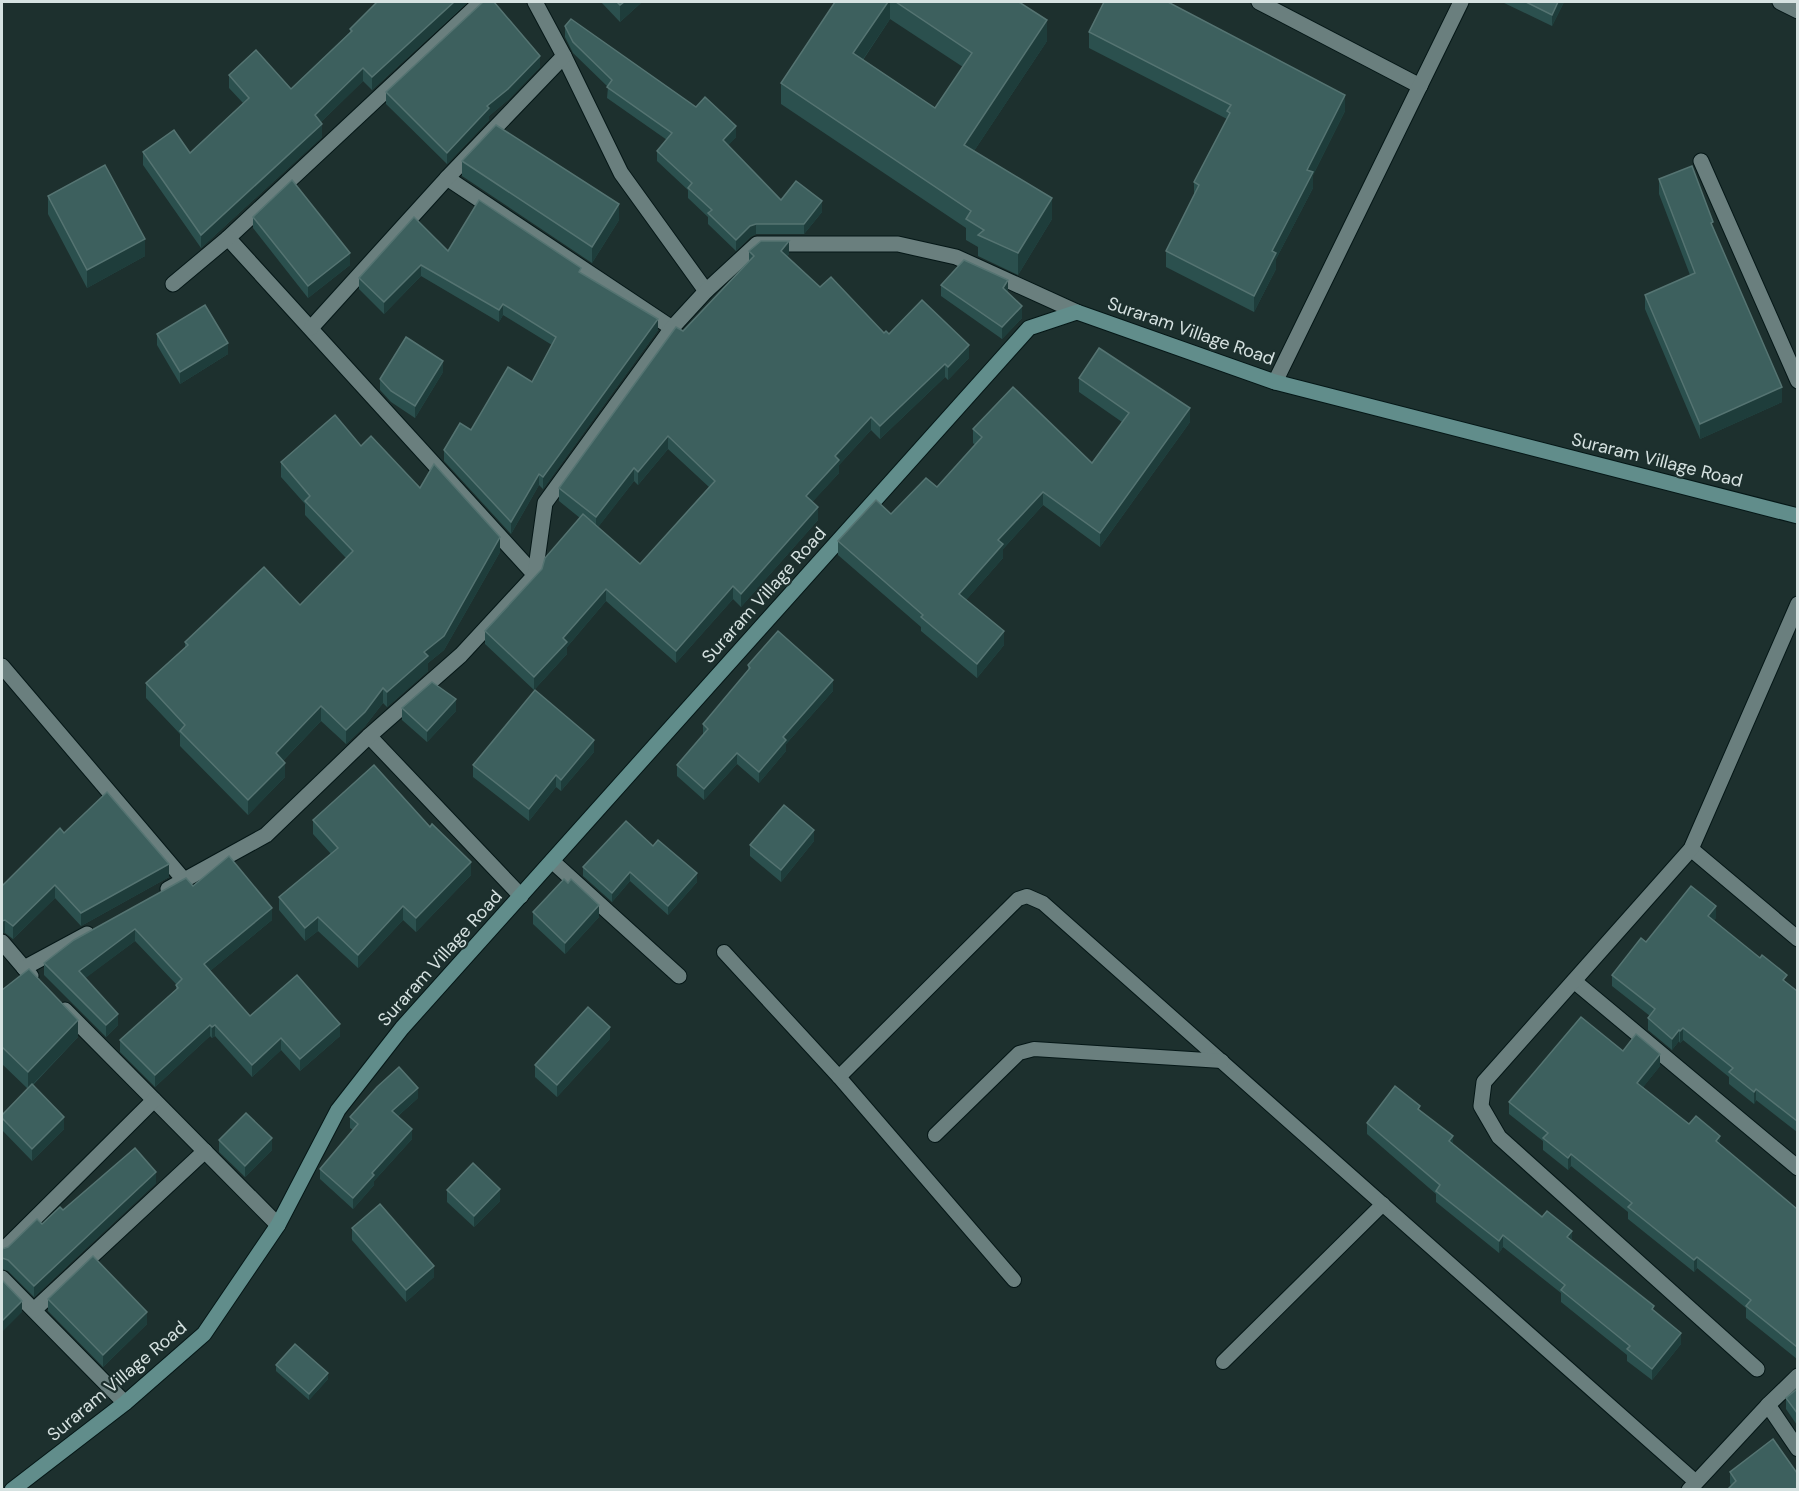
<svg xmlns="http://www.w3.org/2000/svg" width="1799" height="1491" viewBox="0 0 1799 1491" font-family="'DM Sans',sans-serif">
<rect width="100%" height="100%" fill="#1d302e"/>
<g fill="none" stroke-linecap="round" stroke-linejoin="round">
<defs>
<g id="service">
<path d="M724,952L839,1077L1014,1280"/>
<path d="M839,1077L1018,899L1027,896L1043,903L1696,1482"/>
<path d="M935,1135L1019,1053L1034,1049L1222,1061"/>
<path d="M1223,1362L1383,1204"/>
</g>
<g id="minor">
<path d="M481,2L228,238L535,575"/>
<path d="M535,2L564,56L621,173L706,291"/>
<path d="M1259,2L1420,86"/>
<path d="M1780,2L1798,11"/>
<path d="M1701,161L1798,381"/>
<path d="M447,178L672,328"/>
<path d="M173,284L228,238"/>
<path d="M311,328L447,178L564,56"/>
<path d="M1275,382L1461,2"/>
<path d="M2,666L184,880"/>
<path d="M369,736L521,896"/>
<path d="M1691,849L1798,939"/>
<path d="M552,861L679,976"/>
<path d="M168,889L266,835L369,736L461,655L535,575L545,503L672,328L706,291L757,244H898L956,257L1077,312"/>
<path d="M2,942L31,976"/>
<path d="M24,968L87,934"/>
<path d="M1574,981L1798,1168"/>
<path d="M65,1010L278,1225"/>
<path d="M2,1251L154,1100"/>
<path d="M2,1278L125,1403"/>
<path d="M34,1310L205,1151"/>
<path d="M1757,1369L1499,1137L1481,1106L1484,1082L1691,849L1798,604"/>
<path d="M1768,1405L1798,1449"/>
<path d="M1689,1490L1768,1405L1798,1376"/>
</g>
<path id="secondary" d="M12,1490L125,1403L204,1334L278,1225L338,1110L402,1028L1029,328L1077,312L1275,382L1798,516"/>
</defs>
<use href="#service" stroke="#051717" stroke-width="16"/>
<use href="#minor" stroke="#051717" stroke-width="17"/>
<use href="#secondary" stroke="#051717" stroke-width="17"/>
<use href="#service" stroke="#6a7f7e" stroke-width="14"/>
<use href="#minor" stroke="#6a7f7e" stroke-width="15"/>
<use href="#secondary" stroke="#618d8b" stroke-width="15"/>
</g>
<g fill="#2b504e" fill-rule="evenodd">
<path d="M377,2H468L372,90L363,81L321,122L322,137L201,248L143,165V152L190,153L243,103L229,88V75L291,89L350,32V29Z"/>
<path d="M601,2H642L620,22Z"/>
<path d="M835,2H1019L1047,41L974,151L1052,219L1018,275L978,256V247L966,240V228L781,104V83ZM890,19L963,67L935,108L863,60Z"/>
<path d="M1502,2H1564L1552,26Z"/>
<path d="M565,26L736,137L728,145L781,200L822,212L804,234H756L750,237L736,251L708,224V217L688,198V190L657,161V151L667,140L607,98L608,87L573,53L565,37Z"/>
<path d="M1089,32L1345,111L1313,175V188L1276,259V269L1254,312L1166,267V251L1194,195V182L1227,119L1089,48Z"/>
<path d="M540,67L508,100L489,116V120L447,164L386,104V92Z"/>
<path d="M462,161L619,220L592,263L462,176Z"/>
<path d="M1659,179L1713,227L1782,402L1700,439L1645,309V295L1690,275L1659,194Z"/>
<path d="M48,196L145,256L87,288L48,214Z"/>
<path d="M253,217L350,265L308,298L253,228Z"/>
<path d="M448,251L581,274L658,330L543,489L539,485L511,534L444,461V450L532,382L552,345L503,315L499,322L421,276L384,314L359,289V278Z"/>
<path d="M749,251L789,254L787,256L820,287L884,333L969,358L948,380L945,377L880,439L871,430L839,465V473L812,502L818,520L741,607L733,599L676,663L606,601L567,647V654L534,690L485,644V631L542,569L580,518L559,501V488L683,331L749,261ZM668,449L709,487L640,564L598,527L634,481L638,485Z"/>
<path d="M941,285L1008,291L1007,293L1022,318L1002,339L941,296Z"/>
<path d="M157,334L228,354L180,384L157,345Z"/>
<path d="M443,372L415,418L391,402L380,390V379Z"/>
<path d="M1079,378L1190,422L1100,547L1043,505L1003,549V558L966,600L1004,645L977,678L921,631V627L838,555V541L891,514L937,487L975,445L973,443V429L1092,463L1122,422L1079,392Z"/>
<path d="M361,446L420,488L500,552L444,650L428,663V671L387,707L383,703L365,726L346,744L321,721L283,761L285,777L248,815L180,746V734L146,698V683L185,648V642L300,605L346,558L305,515V504L281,477V462Z"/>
<path d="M748,665L833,691L786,744V751L759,783L737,764L704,800L677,776V765L703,735V724L748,671Z"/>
<path d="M402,708L456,711L427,742L402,720Z"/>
<path d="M594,752L561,791L556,787L529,821L473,777V765Z"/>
<path d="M313,820L471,875L416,932L403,920L358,968L318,931L305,941L279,910V897L331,854L313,834Z"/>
<path d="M64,833L169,877L81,926L55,898L13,939L5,933L2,886Z"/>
<path d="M814,841L781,882L750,856V845Z"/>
<path d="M653,846L697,882L668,915L630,881L612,902L583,876V867Z"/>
<path d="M193,886L272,920L210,971L250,1016L340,1036L300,1071L281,1050L252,1077L215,1036L212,1038L210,1036L155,1087L120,1052V1040L176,990V984L135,941L85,978L118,1025L106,1037L44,975V963Z"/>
<path d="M533,912L599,917L565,954L533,924Z"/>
<path d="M1716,918L1714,920L1797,991V1132L1756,1100L1754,1104L1729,1084V1077L1683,1040L1680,1043L1679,1041L1672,1050L1648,1030V1018L1650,1016L1612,986V975L1646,942Z"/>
<path d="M2,990L78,1037L33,1085L64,1129L32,1161L2,1130V1115L28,1089L2,1064Z"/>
<path d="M610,1039L557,1097L535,1077V1065Z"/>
<path d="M1660,1066L1643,1087L1689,1124L1720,1144L1797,1209V1359L1746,1318V1308L1697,1268L1694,1272L1628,1219V1212L1571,1166L1568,1170L1543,1150V1141L1509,1114V1102Z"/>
<path d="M418,1098L398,1116L412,1139L374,1181V1185L353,1209L320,1179V1169L353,1130L350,1128V1117Z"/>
<path d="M1420,1110L1453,1144L1572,1240L1654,1311L1681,1344L1652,1380L1627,1361V1355L1561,1302V1293L1503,1247L1499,1253L1436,1202V1194L1367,1134V1123Z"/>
<path d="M219,1140L272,1150L245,1177L219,1152Z"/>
<path d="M156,1183L34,1297L8,1271L2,1269V1249L8,1247L63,1210Z"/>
<path d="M447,1190L500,1201L474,1227L447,1202Z"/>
<path d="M352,1228L434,1277L406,1302L352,1240Z"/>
<path d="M48,1299L147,1324L103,1367L48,1311Z"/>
<path d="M276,1365L328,1379L309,1400L276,1371Z"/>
<path d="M1797,1389V1425L1786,1409V1398Z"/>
<path d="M1730,1472L1797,1473L1731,1486L1730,1483Z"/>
</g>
<g fill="#1e3d3b">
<path d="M454,2H468L372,90V77Z"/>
<path d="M624,2H642L620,22V5Z"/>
<path d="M888,2H890V19L853,74V53Z"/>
<path d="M1558,2H1564L1552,26V15Z"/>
<path d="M1047,20V41L964,166V145Z"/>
<path d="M540,56V67L508,100L489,116V120L447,164V153L487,106Z"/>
<path d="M363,68V81L315,128V115Z"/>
<path d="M1345,95V111L1313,175V188L1276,259V269L1254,312V296L1272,251L1307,170Z"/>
<path d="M322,124V137L201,248V235Z"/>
<path d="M736,126V137L723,151V140Z"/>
<path d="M1052,198V219L1018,275V253Z"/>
<path d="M822,201V212L804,234V224Z"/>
<path d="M619,204V220L592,263V247Z"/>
<path d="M756,224V234L750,237L736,251V240L750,226Z"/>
<path d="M145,239V256L87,288V270Z"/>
<path d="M789,241V254L781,264V251Z"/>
<path d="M350,253V265L308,298V286Z"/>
<path d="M421,265V276L384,314V302Z"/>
<path d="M1008,280V291L1003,300V288Z"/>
<path d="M503,304V315L499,322V310Z"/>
<path d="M1022,306V318L1002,339V327Z"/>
<path d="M658,319V330L543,489V477Z"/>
<path d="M228,343V354L180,384V372Z"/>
<path d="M969,345V358L948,380V367Z"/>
<path d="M443,361V372L415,418V406Z"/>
<path d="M945,364V377L880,439V426Z"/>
<path d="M1782,387V402L1700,439V424Z"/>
<path d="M1190,408V422L1100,547V533Z"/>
<path d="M871,417V430L839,465V473L806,509V496L835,456Z"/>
<path d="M668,436V449L638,485V472Z"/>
<path d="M634,468V481L596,530V517Z"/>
<path d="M539,474V485L511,534V522Z"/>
<path d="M1043,492V505L1003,549V558L959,608V594L998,540Z"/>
<path d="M818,507V520L741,607V594Z"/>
<path d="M500,537V552L444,650L428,663V671L387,707V692L424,652Z"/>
<path d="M733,586V599L676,663V651Z"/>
<path d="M606,589V601L567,647V654L534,690V677L563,638Z"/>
<path d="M1004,631V645L977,678V664Z"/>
<path d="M833,680V691L786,744V751L759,783V772L783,737Z"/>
<path d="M383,688V703L365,726L346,744V730Z"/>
<path d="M456,699V711L427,742V731Z"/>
<path d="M321,706V721L276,768V753Z"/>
<path d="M594,740V752L561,791V780Z"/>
<path d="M737,753V764L704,800V789Z"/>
<path d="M285,763V777L248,815V800Z"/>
<path d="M556,775V787L529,821V809Z"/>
<path d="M814,830V841L781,882V870Z"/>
<path d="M471,862V875L416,932V918Z"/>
<path d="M169,864V877L81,926V913Z"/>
<path d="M630,872V881L612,902V893Z"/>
<path d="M697,873V882L668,915V906Z"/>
<path d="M55,885V898L13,939V926Z"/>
<path d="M599,905V917L565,954V943Z"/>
<path d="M403,906V920L358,968V955Z"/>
<path d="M1716,906V918L1708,928V916Z"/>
<path d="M272,908V920L204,976V964Z"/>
<path d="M318,917V931L305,941V928Z"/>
<path d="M5,920V933H2V921Z"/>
<path d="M135,929V941L79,983V971Z"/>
<path d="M118,1014V1025L106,1037V1025Z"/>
<path d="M78,1020V1037L28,1089V1072Z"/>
<path d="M340,1024V1036L300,1071V1059Z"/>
<path d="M210,1025V1036L155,1087V1075Z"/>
<path d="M215,1025V1036L212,1038V1027Z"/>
<path d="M610,1027V1039L557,1097V1085Z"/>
<path d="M1683,1028V1040L1680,1043V1031Z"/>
<path d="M1679,1030V1041L1672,1050V1039Z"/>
<path d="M281,1038V1050L252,1077V1065Z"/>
<path d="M1660,1054V1066L1637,1095V1083Z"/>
<path d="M418,1088V1098L392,1121V1111Z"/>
<path d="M1756,1089V1100L1754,1104V1092Z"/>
<path d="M64,1117V1129L32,1161V1149Z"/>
<path d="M412,1129V1139L374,1181V1185L353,1209V1198L372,1173Z"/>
<path d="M1453,1136V1148L1449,1141Z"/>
<path d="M1720,1136V1147L1716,1141Z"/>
<path d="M272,1138V1150L245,1177V1166Z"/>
<path d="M1571,1154V1166L1568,1170V1158Z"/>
<path d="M156,1172V1183L34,1297V1286Z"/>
<path d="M500,1189V1201L474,1227V1216Z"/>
<path d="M1572,1231V1242L1567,1237Z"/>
<path d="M1503,1235V1247L1499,1253V1241Z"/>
<path d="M1697,1257V1268L1694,1272V1260Z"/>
<path d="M434,1266V1277L406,1302V1290Z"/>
<path d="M22,1301V1312L2,1332V1321Z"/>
<path d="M147,1312V1324L103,1367V1355Z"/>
<path d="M1681,1333V1344L1652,1380V1369Z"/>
<path d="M328,1373V1379L309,1400V1394Z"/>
</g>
<g fill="#3d605e" stroke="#557472" stroke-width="1.5">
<path d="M377,2H454L372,77L363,68L315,115L322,124L201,235L143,152L174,130L190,153L249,98L229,75L256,50L291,89L352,31L350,29Z"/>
<path d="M483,2H494L540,56L508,89L487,106L489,108L447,153L386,92Z"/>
<path d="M617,2H624L620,5Z"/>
<path d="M835,2H888L853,53L935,108L972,53L896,2H1019L1047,20L964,145L1052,198L1018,253L978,235L984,230L966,219L971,211L781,83Z"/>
<path d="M1104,2H1168L1345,95L1307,170L1313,172L1272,251L1276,253L1254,296L1166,251L1199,185L1194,182L1230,113L1227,111L1231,105L1089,32Z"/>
<path d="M1526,2H1558L1552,15Z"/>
<path d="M571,19L696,107L705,97L736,126L723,140L781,200L796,181L822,201L804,224H756L750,226L736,240L708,213L712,210L688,188L692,183L657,151L672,133L607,87L612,80L573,42L565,26Z"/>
<path d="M496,125L619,204L592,247L462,161Z"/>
<path d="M105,165L145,239L87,270L48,196Z"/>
<path d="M1692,166L1713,222L1711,223L1782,387L1700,424L1645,295L1695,273L1659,179Z"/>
<path d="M292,180L350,253L308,286L253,217Z"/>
<path d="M479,200L581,268L579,272L658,319L543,477L539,474L511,522L444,450L460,423L471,430L508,367L532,382L556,337L503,304L499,310L421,265L384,302L359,278L414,217L448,251Z"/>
<path d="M761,241H789L781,251L820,287L831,277L884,333L886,331L889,334L922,300L969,345L948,367L945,364L880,426L871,417L835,456L839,460L806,496L818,507L741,594L733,586L676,651L606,589L563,638L567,642L534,677L485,631L542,569L545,558L583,514L640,564L715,481L668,436L638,472L634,468L596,517L559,488L676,327L683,331L754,256L749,251Z"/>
<path d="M964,260L1008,280L1003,288L1022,306L1002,327L941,285Z"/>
<path d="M205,305L228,343L180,372L157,334Z"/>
<path d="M406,337L443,361L415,406L391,391L380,379Z"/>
<path d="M1099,348L1190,408L1100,533L1043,492L998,540L1003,544L959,594L1004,631L977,664L921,617L923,615L838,541L876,500L891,514L926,478L937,487L982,437L973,429L1013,387L1092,463L1129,413L1079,378Z"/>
<path d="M335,415L361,446L371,436L420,488L434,464L500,537L444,636L424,652L428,656L387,692L383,688L365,712L346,730L321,706L276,753L285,763L248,800L180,731L185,725L146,683L188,645L185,642L264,567L300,605L353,551L305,501L310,496L281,462Z"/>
<path d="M778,631L833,680L783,737L786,740L759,772L737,753L704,789L677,765L708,729L703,724L750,668L748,665Z"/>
<path d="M432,682L456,699L427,731L402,708Z"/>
<path d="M535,690L594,740L561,780L556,775L529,809L473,765Z"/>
<path d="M374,765L430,827L432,824L471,862L416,918L403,906L358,955L318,917L305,928L279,897L338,848L313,820Z"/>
<path d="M107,792L169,864L81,913L55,885L13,926L5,920L2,921V886L60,828L64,833Z"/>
<path d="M784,805L814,830L781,870L750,845Z"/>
<path d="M626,821L653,846L658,840L697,873L668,906L630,872L612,893L583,867Z"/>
<path d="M229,856L272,908L204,964L250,1016L297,975L340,1024L300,1059L281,1038L252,1065L215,1025L212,1027L210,1025L155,1075L120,1040L178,988L176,985L182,979L135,929L79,971L118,1014L106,1025L44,963L74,940L186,878L193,886Z"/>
<path d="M564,879L568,883L571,879L599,905L565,943L533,912Z"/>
<path d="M1691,886L1716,906L1708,916L1760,958L1762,955L1787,975L1783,980L1797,991V1121L1756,1089L1754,1092L1729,1072L1733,1068L1683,1028L1680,1031L1679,1030L1672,1039L1648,1018L1655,1009L1612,975L1641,938L1646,942Z"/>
<path d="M29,969L78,1020L28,1072L2,1047V990Z"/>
<path d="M588,1007L610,1027L557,1085L535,1065Z"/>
<path d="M1581,1017L1623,1051L1636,1034L1660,1054L1637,1083L1689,1124L1696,1116L1720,1136L1716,1141L1797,1209V1347L1746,1306L1751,1300L1697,1257L1694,1260L1628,1207L1632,1203L1571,1154L1568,1158L1543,1138L1548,1133L1509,1102Z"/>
<path d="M399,1067L418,1088L392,1111L412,1129L372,1173L374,1175L353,1198L320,1169L358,1124L350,1117L377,1087Z"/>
<path d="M32,1084L64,1117L32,1149L2,1118V1115Z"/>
<path d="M1395,1086L1420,1106L1418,1109L1453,1136L1449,1141L1542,1217L1547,1211L1572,1231L1567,1237L1654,1306L1652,1309L1681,1333L1652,1369L1627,1349L1630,1346L1561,1290L1565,1285L1503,1235L1499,1241L1436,1191L1440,1185L1367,1123Z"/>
<path d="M246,1113L272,1138L245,1166L219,1140Z"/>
<path d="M135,1148L156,1172L34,1286L8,1260L2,1258V1249L8,1247L37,1219L42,1224L60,1207L63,1210Z"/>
<path d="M473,1163L500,1189L474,1216L447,1190Z"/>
<path d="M380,1204L434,1266L406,1290L352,1228Z"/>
<path d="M93,1256L147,1312L103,1355L48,1299Z"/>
<path d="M2,1280L22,1301L2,1321Z"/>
<path d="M295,1344L328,1373L309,1394L276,1365Z"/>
<path d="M1797,1389V1413L1786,1398Z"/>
<path d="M1773,1439L1797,1473V1490H1727L1736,1481L1730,1472Z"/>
</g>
<g text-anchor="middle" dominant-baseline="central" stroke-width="4.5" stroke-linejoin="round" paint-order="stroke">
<g font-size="18" fill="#d6e2e1" stroke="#1d302e">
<text transform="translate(1191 331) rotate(19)">Suraram Village Road</text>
<text transform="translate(1657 460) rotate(14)">Suraram Village Road</text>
<text transform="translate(764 595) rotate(-48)">Suraram Village Road</text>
<text transform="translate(440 958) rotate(-48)">Suraram Village Road</text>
<text transform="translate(117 1381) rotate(-40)">Suraram Village Road</text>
</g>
</g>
<rect width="1799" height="1491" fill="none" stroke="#d6e2e1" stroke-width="6"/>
</svg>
